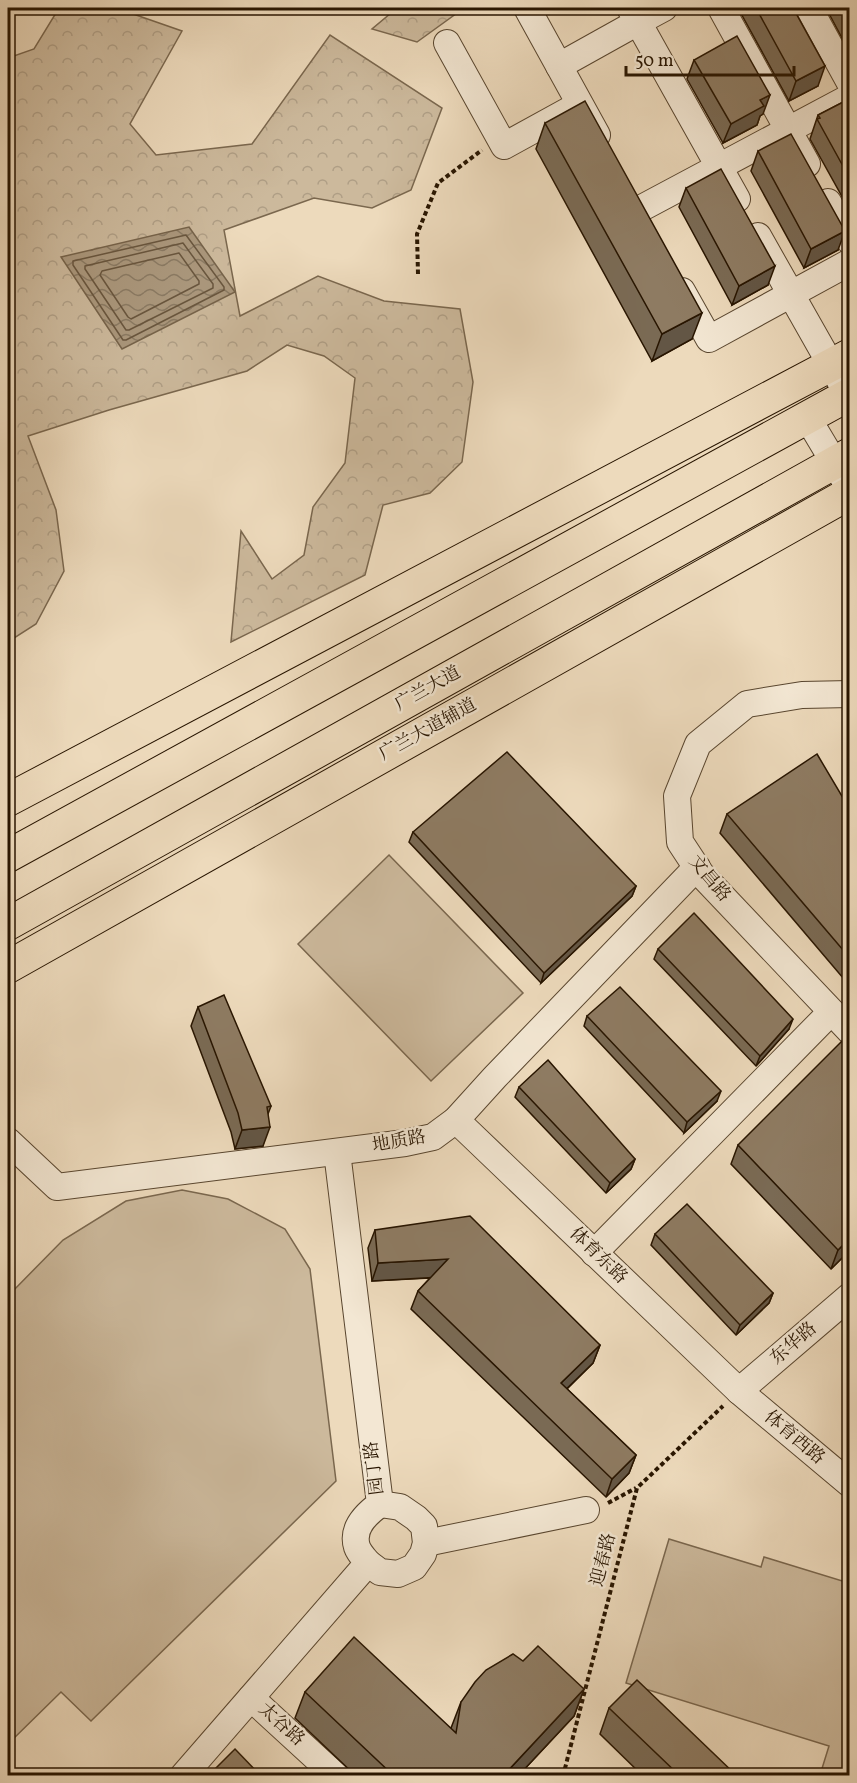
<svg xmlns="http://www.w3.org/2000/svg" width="857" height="1783" viewBox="0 0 857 1783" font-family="Vollkorn,'Noto Serif SC',serif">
<defs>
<pattern id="forest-crowns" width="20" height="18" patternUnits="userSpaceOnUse" patternTransform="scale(1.5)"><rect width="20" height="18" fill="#ccb99c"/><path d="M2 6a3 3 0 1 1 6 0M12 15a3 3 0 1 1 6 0" fill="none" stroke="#af9e85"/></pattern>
<pattern id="water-waves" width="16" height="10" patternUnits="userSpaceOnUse" patternTransform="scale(1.5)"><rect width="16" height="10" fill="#aa977c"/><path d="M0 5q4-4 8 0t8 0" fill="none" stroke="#8a7a63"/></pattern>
</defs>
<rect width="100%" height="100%" fill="#eddabc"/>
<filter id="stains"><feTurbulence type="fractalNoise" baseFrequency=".00333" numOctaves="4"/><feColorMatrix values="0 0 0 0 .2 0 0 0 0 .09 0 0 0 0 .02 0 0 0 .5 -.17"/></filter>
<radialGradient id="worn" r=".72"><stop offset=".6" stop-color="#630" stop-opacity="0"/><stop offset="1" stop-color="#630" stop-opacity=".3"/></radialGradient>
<g fill="#ccb99c" stroke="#7a674e" stroke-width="1.5">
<path d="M389,855L523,993L431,1081L298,944Z"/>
<path d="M182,1190L228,1199L285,1229L310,1269L336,1481L91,1721L61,1692L8,1744V1296L63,1240L126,1201Z"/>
<path d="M669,1539L761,1567L764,1557L849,1583V1775H820L829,1746L626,1683Z"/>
</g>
<g fill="url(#forest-crowns)" stroke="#7a674e" stroke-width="1.5">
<path d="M59,8H116L182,31L130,124L156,155L252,144L330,35L442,108L411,190L372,208L314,198L224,230L240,316L318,276L384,301L460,309L473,382L462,462L430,493L383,505L365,575L231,642L241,531L272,579L304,555L313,507L345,463L355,378L324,356L287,345L247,371L109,410L28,436L56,510L64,571L36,624L8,642V58L34,49Z"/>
<path d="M397,8H464L417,42L372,29Z"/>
</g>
<path fill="url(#water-waves)" stroke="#76634a" stroke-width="1.5" d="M189,227L235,292L122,349L61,257Z"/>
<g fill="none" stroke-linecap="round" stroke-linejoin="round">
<g stroke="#69563e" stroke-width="1.5">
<path d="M186,235L224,287V290L126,340H123L73,265V261Z"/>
<path d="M183,243L213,284V288L129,330H126L85,269V266Z"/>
<path d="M179,253L199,281V284L131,319L128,317L100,275L102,271Z"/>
</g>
<defs>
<g id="minor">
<path d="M527,8L559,66"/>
<path d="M664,8L638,22L737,199"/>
<path d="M721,8L807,164"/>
<path d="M809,8L850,83"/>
<path d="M447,43L504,146L575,107"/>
<path d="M597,135L559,66L638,22L630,8"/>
<path d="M828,202L850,241"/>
<path d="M638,210L850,97"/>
<path d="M758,236L848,395"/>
<path d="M682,291L709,339L850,262"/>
<path d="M807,417L850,489"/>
<path d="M850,694L802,695L747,704L698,744L677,796L680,842L701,874L850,1031"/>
<path d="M456,1120L739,1391L850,1484"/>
<path d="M8,1141L57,1187L405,1143L433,1137L456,1120L495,1077L697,867"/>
<path d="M594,1253L831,1012"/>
<path d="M739,1391L850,1296"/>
<path d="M426,1543L586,1510"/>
<path d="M368,1563L380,1572L398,1574L414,1567L423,1554L426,1543L424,1526L416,1518L400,1507L380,1504"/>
<path d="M251,1698L336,1776"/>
<path d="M183,1776L368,1563C365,1559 359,1553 357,1547C351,1528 366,1514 380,1504L337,1152"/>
</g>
<g id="major">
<path d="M8,800L850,355"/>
<path d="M8,856L850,394"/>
<path d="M8,924L850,454"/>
<path d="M8,967L850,493"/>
</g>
</defs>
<use href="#minor" stroke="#59462f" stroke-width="28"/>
<use href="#major" stroke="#281500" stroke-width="34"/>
<g stroke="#281500" stroke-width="4" stroke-dasharray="4.5 3" stroke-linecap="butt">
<path d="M418,274L417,234L438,183L482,150"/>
<path d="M608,1503L636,1488"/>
<path d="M563,1776L637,1488L723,1406"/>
</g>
<use href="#minor" stroke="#f3e7d3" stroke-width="26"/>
<use href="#major" stroke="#eddabc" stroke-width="32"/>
</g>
<g fill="#7a6a54" stroke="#281500" stroke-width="1.5">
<path d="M738,8H793L818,86L789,101Z"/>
<path d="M826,8H849V51Z"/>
<path d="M694,60L763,114L760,116L757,125L723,143L687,79Z"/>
<path d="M849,99V209L810,139L818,115Z"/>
<path d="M545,123L692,339L652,361L536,149Z"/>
<path d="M758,151L838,250L804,268L751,171Z"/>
<path d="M686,188L768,285L732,305L679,207Z"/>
<path d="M849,808V985L720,833L727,814Z"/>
<path d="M413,832L636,886L632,896L541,983L409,842Z"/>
<path d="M658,949L789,1029L756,1066L654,959Z"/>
<path d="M198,1007L271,1106L268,1114L263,1146L235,1149L231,1132L191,1026Z"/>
<path d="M587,1016L717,1101L684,1133L584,1026Z"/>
<path d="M519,1087L635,1159L631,1169L606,1193L515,1097Z"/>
<path d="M738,1145L849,1251L831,1269L731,1164Z"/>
<path d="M375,1230L600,1345L593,1363L567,1389L636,1455L629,1473L606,1497L411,1309L418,1291L430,1278L372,1281L368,1248Z"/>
<path d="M655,1234L773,1293L769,1303L736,1335L651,1245Z"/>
<path d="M523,1661L584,1689L574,1716L518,1776H356L295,1718L305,1692L451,1728L461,1702Z"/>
<path d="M609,1708L737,1776H643L600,1734Z"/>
</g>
<g fill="#635645" stroke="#281500" stroke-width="1.5">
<path d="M825,66L818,86L789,101L796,81Z"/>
<path d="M770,95L763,114L760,116L757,125L723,143L731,124L760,100Z"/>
<path d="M845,231L838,250L804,268L811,249Z"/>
<path d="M775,266L768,285L732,305L739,286Z"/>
<path d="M702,313L692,339L652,361L662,334Z"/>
<path d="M636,886L632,896L541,983L544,973Z"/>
<path d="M793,1019L789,1029L756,1066L760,1056Z"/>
<path d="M721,1091L717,1101L684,1133L687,1122Z"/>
<path d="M270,1127L263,1146L235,1149L242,1130Z"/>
<path d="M635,1159L631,1169L606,1193L610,1183Z"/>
<path d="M849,1239V1251L831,1269L838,1250Z"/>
<path d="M448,1259L441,1277L372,1281L378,1263Z"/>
<path d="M773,1293L769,1303L736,1335L740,1325Z"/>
<path d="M600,1345L593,1363L554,1401L561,1383Z"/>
<path d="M636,1455L629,1473L606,1497L612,1479Z"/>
<path d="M584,1689L574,1716L518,1776H503Z"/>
</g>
<g fill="#8e7b62" stroke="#281500" stroke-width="1.5">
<path d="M756,8H793L825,66L796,81Z"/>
<path d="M843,8H849V19Z"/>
<path d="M737,36L770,95L760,100L764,106L731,124L694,60Z"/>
<path d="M849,99V177L817,119L820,118L818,115Z"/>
<path d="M585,101L702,313L662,334L545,123Z"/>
<path d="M791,134L845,231L811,249L758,151Z"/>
<path d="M721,169L775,266L739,286L686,188Z"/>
<path d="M507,752L636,886L544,973L413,832Z"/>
<path d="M817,754L849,808V957L727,814Z"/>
<path d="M694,913L793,1019L760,1056L658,949Z"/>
<path d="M620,987L721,1091L687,1122L587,1016Z"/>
<path d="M224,995L271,1106L267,1107L270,1127L242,1130L238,1113L198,1007Z"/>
<path d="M843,1040L849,1046V1239L838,1250L738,1145Z"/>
<path d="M548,1060L635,1159L610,1183L519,1087Z"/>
<path d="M687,1204L773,1293L740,1325L655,1234Z"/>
<path d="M470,1216L600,1345L561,1383L636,1455L612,1479L418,1291L448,1259L378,1263L375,1230Z"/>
<path d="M354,1637L456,1733L461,1702L475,1682L486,1670L513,1654L523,1661L538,1646L584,1689L503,1776H394L305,1692Z"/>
<path d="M637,1680L737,1776H680L609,1708Z"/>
<path d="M235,1749L261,1776H208Z"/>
</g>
<g text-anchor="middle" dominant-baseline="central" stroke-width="5" stroke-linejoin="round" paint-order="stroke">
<g font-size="18" fill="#281500" stroke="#f3e7d3">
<text transform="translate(428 689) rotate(-29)">广兰大道</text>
<text transform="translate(428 730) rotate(-29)">广兰大道辅道</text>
<text transform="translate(709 879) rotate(50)">文昌路</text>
<text transform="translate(399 1142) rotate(-10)">地质路</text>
<text transform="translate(598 1256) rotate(44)">体育东路</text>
<text transform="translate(794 1344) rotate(-41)">东华路</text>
<text transform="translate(794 1438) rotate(40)">体育西路</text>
<text transform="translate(375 1468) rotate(-97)">园丁路</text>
<text transform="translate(604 1560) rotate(-76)">迎春路</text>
<text transform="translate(281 1725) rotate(42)">太谷路</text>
</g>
</g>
<rect width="857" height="1783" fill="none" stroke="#eddabc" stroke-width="30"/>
<rect x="9" y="9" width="839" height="1765" fill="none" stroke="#281500" stroke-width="3"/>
<rect x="15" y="15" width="827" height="1753" fill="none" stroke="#281500" stroke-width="1.5"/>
<path d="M626 66v9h168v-9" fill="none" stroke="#281500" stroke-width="3"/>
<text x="635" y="66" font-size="18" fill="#281500" stroke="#f3e7d3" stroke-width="4.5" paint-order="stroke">50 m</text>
<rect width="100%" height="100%" filter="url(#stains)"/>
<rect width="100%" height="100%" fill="url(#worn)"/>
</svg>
